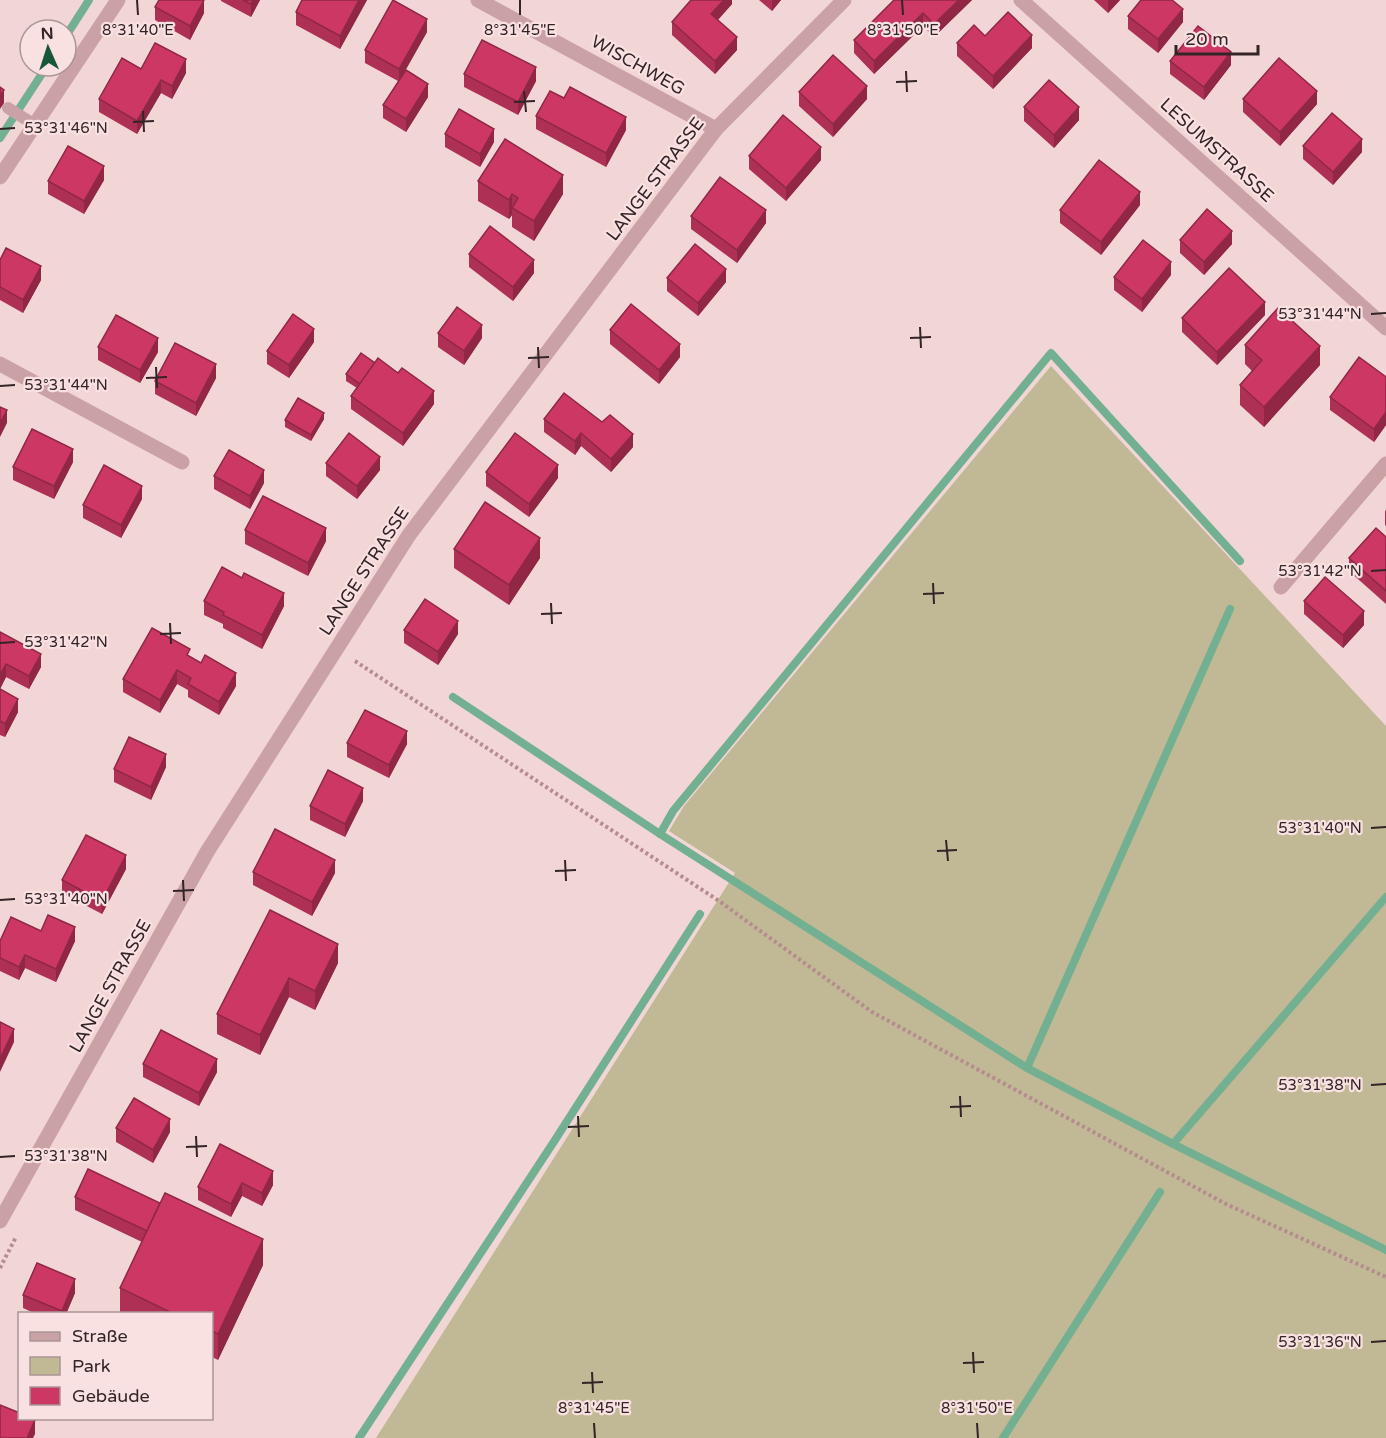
<svg xmlns="http://www.w3.org/2000/svg" width="1386" height="1438" viewBox="0 0 1386 1438" font-family="'Varela Round',sans-serif">
<rect width="100%" height="100%" fill="#f2d5d5"/>
<path fill="#c1b895" d="M1051,366L1386,726V1438H376L735,873L669,831L684,806Z"/>
<g fill="none" stroke-linecap="round" stroke-linejoin="round">
<g stroke="#73b092" stroke-width="8">
<path d="M66,36L89,0"/>
<path d="M0,138L47,66"/>
<path d="M453,697L660,834L1027,1068L1173,1144L1386,1250"/>
<path d="M660,834L673,811L1051,353L1240,561"/>
<path d="M1027,1068L1230,609"/>
<path d="M1173,1144L1386,897"/>
<path d="M359,1438L555,1140L700,914"/>
<path d="M1003,1438L1160,1192"/>
</g>
<g stroke="#b58b8f" stroke-width="4" stroke-dasharray="3 3" stroke-linecap="butt">
<path d="M355,661L719,901L872,1012L1226,1204L1386,1277"/>
<path d="M0,1268L16,1237"/>
</g>
<path stroke="#caa1a4" stroke-width="12" d="M8,108L35,125"/>
<g stroke="#caa1a4" stroke-width="15">
<path d="M478,0L716,129"/>
<path d="M1021,0L1386,328"/>
<path d="M0,177L118,0"/>
<path d="M0,364L182,462"/>
<path d="M1281,587L1386,464"/>
</g>
<path stroke="#caa1a4" stroke-width="15" d="M0,1221L207,852L409,535L716,129L844,0"/>
</g>
<g fill="#af3055">
<path d="M221,0H260L251,17L221,1Z"/>
<path d="M302,0H367L340,49L296,25V12Z"/>
<path d="M732,0V4L718,20L737,50L715,74L672,35V22Z"/>
<path d="M759,0H781L772,11Z"/>
<path d="M894,0H972L934,37L923,26L874,74L854,53V40Z"/>
<path d="M1094,0H1120L1108,13Z"/>
<path d="M155,7L204,13L190,40L155,20Z"/>
<path d="M1128,16L1183,22L1158,53L1128,29Z"/>
<path d="M427,32L404,72L428,97L406,132L383,118V105L398,81L365,63V50Z"/>
<path d="M985,36L1032,48L993,89L957,56V43Z"/>
<path d="M1170,61L1231,65L1204,100L1170,74Z"/>
<path d="M141,69L186,73L172,99L161,93L137,134L99,112V99Z"/>
<path d="M464,74L536,81L518,115L464,87Z"/>
<path d="M799,92L867,99L833,137L799,106Z"/>
<path d="M564,98L626,130L606,167L536,129V116Z"/>
<path d="M1243,99L1317,104L1280,146L1243,112Z"/>
<path d="M1024,107L1079,120L1054,148L1024,121Z"/>
<path d="M445,134L494,142L480,167L445,147Z"/>
<path d="M1303,146L1362,152L1333,185L1303,159Z"/>
<path d="M749,156L821,160L786,201L749,169Z"/>
<path d="M104,180L84,214L48,194V181Z"/>
<path d="M478,181L563,194L534,241L512,227V215L509,219L478,201Z"/>
<path d="M1140,205L1101,255L1060,223V210Z"/>
<path d="M691,216L766,223L737,263L691,229Z"/>
<path d="M1180,240L1232,244L1204,275L1180,253Z"/>
<path d="M469,254L534,273L513,301L469,267Z"/>
<path d="M0,260L41,280L23,313L0,300Z"/>
<path d="M1171,275L1142,312L1114,290V277Z"/>
<path d="M667,278L726,282L698,316L667,291Z"/>
<path d="M1265,315L1217,365L1182,332V318Z"/>
<path d="M610,330L680,357L659,384L610,344Z"/>
<path d="M438,333L482,338L464,365L438,347Z"/>
<path d="M314,342L289,378L267,364V351Z"/>
<path d="M1245,345L1320,365L1264,427L1240,405V385L1252,371L1245,364Z"/>
<path d="M98,347L158,352L140,383L98,360Z"/>
<path d="M346,374L434,404L403,446L351,409V396L357,388L346,381Z"/>
<path d="M1386,377V425L1374,442L1330,410V397Z"/>
<path d="M216,378L196,416L155,394V381Z"/>
<path d="M324,419L311,441L285,427V420Z"/>
<path d="M544,419L633,447L611,472L581,446L575,455L544,432Z"/>
<path d="M73,462L54,499L13,480V467Z"/>
<path d="M326,463L380,470L357,499L326,476Z"/>
<path d="M486,472L558,478L529,517L486,486Z"/>
<path d="M214,476L264,483L250,509L214,489Z"/>
<path d="M142,499L121,538L83,518V505Z"/>
<path d="M1386,510V526L1385,525V511Z"/>
<path d="M245,530L326,541L308,576L245,544Z"/>
<path d="M1386,537V604L1349,571V558Z"/>
<path d="M454,549L540,558L509,605L454,568Z"/>
<path d="M204,601L284,606L262,649L223,628V624L204,615Z"/>
<path d="M1304,601L1364,625L1343,648L1304,614Z"/>
<path d="M404,630L458,634L438,665L404,643Z"/>
<path d="M0,632L41,667L29,689L6,677L0,689Z"/>
<path d="M190,656L236,686L219,715L188,697V690L177,684L160,713L123,692V679Z"/>
<path d="M0,689L18,712L5,737L0,735Z"/>
<path d="M347,743L407,744L389,778L347,757Z"/>
<path d="M166,767L151,800L114,782V769Z"/>
<path d="M363,801L345,837L310,820V806Z"/>
<path d="M126,869L102,914L62,893V880Z"/>
<path d="M253,872L335,873L312,916L253,885Z"/>
<path d="M270,910L338,963L315,1010L289,997L260,1055L217,1034V1014Z"/>
<path d="M41,931L75,941L56,982L25,968L19,980L0,971V941Z"/>
<path d="M143,1064L217,1072L199,1106L143,1077Z"/>
<path d="M116,1128L170,1132L153,1163L116,1142Z"/>
<path d="M273,1171V1185L262,1206L242,1196L231,1217L198,1200V1187Z"/>
<path d="M75,1197L263,1265L218,1360L212,1357V1314L120,1313V1288L142,1242L75,1210Z"/>
<path d="M75,1293L66,1314H36L23,1308V1295Z"/>
</g>
<g fill="#8f2745">
<path d="M204,0V13L190,40V26Z"/>
<path d="M253,0H260L251,17V4Z"/>
<path d="M359,0H367L340,49V36Z"/>
<path d="M724,0H732V4L711,27V14Z"/>
<path d="M772,0H781L772,11Z"/>
<path d="M959,0H972L934,37V24Z"/>
<path d="M1108,0H1120L1108,13Z"/>
<path d="M1183,9V22L1158,53V39Z"/>
<path d="M923,13V26L874,74V61Z"/>
<path d="M427,19V32L399,82V69Z"/>
<path d="M1032,35V48L993,89V76Z"/>
<path d="M737,37V50L715,74V61Z"/>
<path d="M1231,52V65L1204,100V87Z"/>
<path d="M186,59V73L172,99V86Z"/>
<path d="M536,67V81L518,115V102Z"/>
<path d="M161,80V93L137,134V121Z"/>
<path d="M428,84V97L406,132V119Z"/>
<path d="M867,86V99L833,137V124Z"/>
<path d="M4,90V103L0,109V96Z"/>
<path d="M1317,91V104L1280,146V132Z"/>
<path d="M1079,107V120L1054,148V135Z"/>
<path d="M626,117V130L606,167V153Z"/>
<path d="M494,129V142L480,167V154Z"/>
<path d="M1362,139V152L1333,185V172Z"/>
<path d="M821,147V160L786,201V188Z"/>
<path d="M104,166V180L84,214V201Z"/>
<path d="M563,175V194L534,241V221Z"/>
<path d="M1140,192V205L1101,255V242Z"/>
<path d="M512,194V215L509,219V200Z"/>
<path d="M766,210V223L737,263V250Z"/>
<path d="M1232,231V244L1204,275V262Z"/>
<path d="M534,260V273L513,301V287Z"/>
<path d="M1171,262V275L1142,312V299Z"/>
<path d="M41,266V280L23,313V300Z"/>
<path d="M726,269V282L698,316V303Z"/>
<path d="M1265,302V315L1217,365V352Z"/>
<path d="M482,325V338L464,365V351Z"/>
<path d="M314,329V342L289,378V365Z"/>
<path d="M158,338V352L140,383V370Z"/>
<path d="M680,344V357L659,384V370Z"/>
<path d="M1320,346V365L1264,427V407Z"/>
<path d="M216,364V378L196,416V403Z"/>
<path d="M434,391V404L403,446V433Z"/>
<path d="M7,410V423L0,437V423Z"/>
<path d="M1386,412V425L1374,442V429Z"/>
<path d="M324,413V419L311,441V435Z"/>
<path d="M581,433V446L575,455V441Z"/>
<path d="M633,434V447L611,472V459Z"/>
<path d="M73,449V462L54,499V486Z"/>
<path d="M380,457V470L357,499V486Z"/>
<path d="M558,465V478L529,517V504Z"/>
<path d="M264,470V483L250,509V496Z"/>
<path d="M142,486V499L121,538V525Z"/>
<path d="M326,528V541L308,576V563Z"/>
<path d="M540,538V558L509,605V585Z"/>
<path d="M284,593V606L262,649V635Z"/>
<path d="M1364,611V625L1343,648V635Z"/>
<path d="M458,621V634L438,665V652Z"/>
<path d="M41,654V667L29,689V676Z"/>
<path d="M6,664V677L0,689V675Z"/>
<path d="M177,670V684L160,713V700Z"/>
<path d="M236,673V686L219,715V702Z"/>
<path d="M18,699V712L5,737V724Z"/>
<path d="M407,731V744L389,778V765Z"/>
<path d="M166,754V767L151,800V787Z"/>
<path d="M363,788V801L345,837V824Z"/>
<path d="M126,855V869L102,914V901Z"/>
<path d="M335,860V873L312,916V902Z"/>
<path d="M75,927V941L56,982V969Z"/>
<path d="M338,944V963L315,1010V991Z"/>
<path d="M25,955V968L19,980V967Z"/>
<path d="M289,978V997L260,1055V1035Z"/>
<path d="M14,1029V1042L0,1072V1059Z"/>
<path d="M217,1059V1072L199,1106V1093Z"/>
<path d="M170,1119V1132L153,1163V1150Z"/>
<path d="M273,1171V1185L262,1206V1193Z"/>
<path d="M242,1183V1196L231,1217V1204Z"/>
<path d="M263,1239V1265L218,1360V1334Z"/>
<path d="M75,1279V1293L66,1314H62V1311Z"/>
<path d="M35,1420V1434L33,1438H27Z"/>
</g>
<g fill="#cc3863" stroke="#8f2745" stroke-width="1.5">
<path d="M159,0H204L190,26L155,7Z"/>
<path d="M243,0H253L251,4Z"/>
<path d="M302,0H359L340,36L296,12Z"/>
<path d="M393,0L427,19L399,69L365,50Z"/>
<path d="M691,0H724L711,14L737,37L715,61L672,22Z"/>
<path d="M894,0H959L934,24L923,13L874,61L854,40Z"/>
<path d="M1141,0H1172L1183,9L1158,39L1128,16Z"/>
<path d="M1008,12L1032,35L993,76L957,43L974,25L985,36Z"/>
<path d="M1198,26L1231,52L1204,87L1170,61Z"/>
<path d="M482,40L536,67L518,102L464,74Z"/>
<path d="M155,43L186,59L172,86L161,80L137,121L99,99L122,58L141,69Z"/>
<path d="M833,55L867,86L833,124L799,92Z"/>
<path d="M1279,58L1317,91L1280,132L1243,99Z"/>
<path d="M406,70L428,84L406,119L383,105Z"/>
<path d="M1049,80L1079,107L1054,135L1024,107Z"/>
<path d="M0,87L4,90L0,96Z"/>
<path d="M570,87L626,117L606,153L536,116L550,91L564,98Z"/>
<path d="M459,109L494,129L480,154L445,134Z"/>
<path d="M1332,113L1362,139L1333,172L1303,146Z"/>
<path d="M783,115L821,147L786,188L749,156Z"/>
<path d="M505,139L563,175L534,221L512,208L518,198L512,194L509,200L478,181Z"/>
<path d="M68,146L104,166L84,201L48,181Z"/>
<path d="M1099,160L1140,192L1101,242L1060,210Z"/>
<path d="M720,177L766,210L737,250L691,216Z"/>
<path d="M1207,209L1232,231L1204,262L1180,240Z"/>
<path d="M490,226L534,260L513,287L469,254Z"/>
<path d="M1143,240L1171,262L1142,299L1114,277Z"/>
<path d="M695,244L726,269L698,303L667,278Z"/>
<path d="M6,248L41,266L23,300L0,287V260Z"/>
<path d="M1229,268L1265,302L1217,352L1182,318Z"/>
<path d="M631,304L680,344L659,370L610,330Z"/>
<path d="M457,307L482,325L464,351L438,333Z"/>
<path d="M1278,308L1320,346L1264,407L1240,385L1262,360L1245,345Z"/>
<path d="M293,314L314,329L289,365L267,351Z"/>
<path d="M116,315L158,338L140,370L98,347Z"/>
<path d="M175,343L216,364L196,403L155,381Z"/>
<path d="M361,353L375,363L360,384L346,374Z"/>
<path d="M1359,357L1386,377V412L1374,429L1330,397Z"/>
<path d="M378,358L398,373L402,368L434,391L403,433L351,396Z"/>
<path d="M564,393L602,422L610,415L633,434L611,459L581,433L575,441L544,419Z"/>
<path d="M298,398L324,413L311,435L285,420Z"/>
<path d="M0,407L7,410L0,423Z"/>
<path d="M32,429L73,449L54,486L13,467Z"/>
<path d="M349,433L380,457L357,486L326,463Z"/>
<path d="M515,433L558,465L529,504L486,472Z"/>
<path d="M229,450L264,470L250,496L214,476Z"/>
<path d="M104,465L142,486L121,525L83,505Z"/>
<path d="M263,496L326,528L308,563L245,530Z"/>
<path d="M485,502L540,538L509,585L454,549Z"/>
<path d="M1376,528L1386,537V591L1349,558Z"/>
<path d="M222,567L242,578L244,573L284,593L262,635L223,615L224,612L204,601Z"/>
<path d="M1325,577L1364,611L1343,635L1304,601Z"/>
<path d="M425,599L458,621L438,652L404,630Z"/>
<path d="M152,628L190,649L187,655L201,663L205,655L236,673L219,702L188,684L191,678L177,670L160,700L123,679Z"/>
<path d="M0,632L41,654L29,676L6,664L0,675Z"/>
<path d="M0,689L18,699L5,724L0,721Z"/>
<path d="M365,710L407,731L389,765L347,743Z"/>
<path d="M129,737L166,754L151,787L114,769Z"/>
<path d="M328,770L363,788L345,824L310,806Z"/>
<path d="M275,829L335,860L312,902L253,872Z"/>
<path d="M86,835L126,855L102,901L62,880Z"/>
<path d="M270,910L338,944L315,991L289,978L260,1035L217,1014Z"/>
<path d="M48,915L75,927L56,969L25,955L19,967L0,958V941L11,917L41,931Z"/>
<path d="M0,1022L14,1029L0,1059Z"/>
<path d="M161,1030L217,1059L199,1093L143,1064Z"/>
<path d="M134,1098L170,1119L153,1150L116,1128Z"/>
<path d="M220,1144L273,1171L262,1193L242,1183L231,1204L198,1187Z"/>
<path d="M88,1169L160,1203L147,1231L75,1197Z"/>
<path d="M165,1193L263,1239L218,1334L212,1331V1314H174L120,1288Z"/>
<path d="M37,1263L75,1279L62,1311L23,1295Z"/>
<path d="M0,1405L20,1413V1419H31L35,1420L27,1438H0Z"/>
</g>
<path fill="none" stroke="#332427" stroke-width="2" d="M137,0L138,15M520,0V15M902,0L903,15M906,71L907,92M896,82L917,81M524,91L526,112M514,102L535,101M143,111L144,132M133,122L154,121M0,129L15,128M1371,314L1386,313M920,327L921,348M910,338L931,337M538,347L539,368M528,358L549,357M156,367L157,388M146,378L167,377M0,386L15,385M1371,571L1386,570M933,583L934,604M923,594L944,593M551,603L552,624M541,614L562,613M170,623L171,644M160,634L181,633M0,643L15,642M1371,828L1386,827M946,840L948,861M937,851L957,850M565,860L566,881M555,871L576,870M183,880L184,901M173,891L194,890M0,900L15,899M1371,1085L1386,1084M960,1096L961,1117M950,1107L971,1106M578,1116L579,1137M568,1127L589,1126M196,1136L197,1157M186,1147L207,1146M0,1157L15,1156M1371,1342L1386,1341M973,1352L974,1373M963,1363L984,1362M592,1372L593,1393M582,1383L603,1382M594,1423L595,1438M977,1423L978,1438"/>
<g text-anchor="middle" dominant-baseline="central" stroke-width="4.5" stroke-linejoin="round" paint-order="stroke">
<g font-size="18" fill="#332427" stroke="#fae1e1">
<text transform="translate(638 65) rotate(29)">WISCHWEG</text>
<text transform="translate(1217 150) rotate(42)">LESUMSTRASSE</text>
<text transform="translate(655 179) rotate(-53)">LANGE STRASSE</text>
<text transform="translate(364 571) rotate(-57)">LANGE STRASSE</text>
<text transform="translate(110 986) rotate(-61)">LANGE STRASSE</text>
</g>
</g>
<g font-size="15" text-anchor="middle" fill="#332427" stroke="#fae1e1" stroke-width="4.5" stroke-linejoin="round" paint-order="stroke">
<text x="138" y="35">8°31'40"E</text>
<text x="520" y="35">8°31'45"E</text>
<text x="903" y="35">8°31'50"E</text>
<text x="66" y="133">53°31'46"N</text>
<text x="1320" y="319">53°31'44"N</text>
<text x="66" y="390">53°31'44"N</text>
<text x="1320" y="576">53°31'42"N</text>
<text x="66" y="647">53°31'42"N</text>
<text x="1320" y="833">53°31'40"N</text>
<text x="66" y="904">53°31'40"N</text>
<text x="1320" y="1090">53°31'38"N</text>
<text x="66" y="1161">53°31'38"N</text>
<text x="1320" y="1347">53°31'36"N</text>
<text x="594" y="1413">8°31'45"E</text>
<text x="977" y="1413">8°31'50"E</text>
</g>
<rect x="18" y="1312" width="195" height="108" fill="#fae1e1" stroke="#aa9597" stroke-width="1.5"/>
<rect x="30" y="1332" width="30" height="9" fill="#caa1a4" stroke="#aa9597" stroke-width="1.5"/>
<text x="72" y="1342" font-size="18" fill="#332427">Straße</text>
<rect x="30" y="1357" width="30" height="18" fill="#c1b895" stroke="#aa9597" stroke-width="1.5"/>
<text x="72" y="1372" font-size="18" fill="#332427">Park</text>
<rect x="30" y="1387" width="30" height="18" fill="#cc3863" stroke="#aa9597" stroke-width="1.5"/>
<text x="72" y="1402" font-size="18" fill="#332427">Gebäude</text>
<g transform="translate(48 48) rotate(357)"><circle r="28" fill="#fae1e1" stroke="#aa9597" stroke-width="1.5"/>
<path d="M0-4.5L10 22L0 15L-10 22Z" fill="#185639"/>
<text y="-9" font-size="16" font-weight="bold" text-anchor="middle" fill="#332427">N</text>
</g>
<path d="M1176 45v9h82v-9" fill="none" stroke="#332427" stroke-width="3"/>
<text x="1185" y="45" font-size="18" fill="#332427" stroke="#fae1e1" stroke-width="4.5" paint-order="stroke">20 m</text>
</svg>
